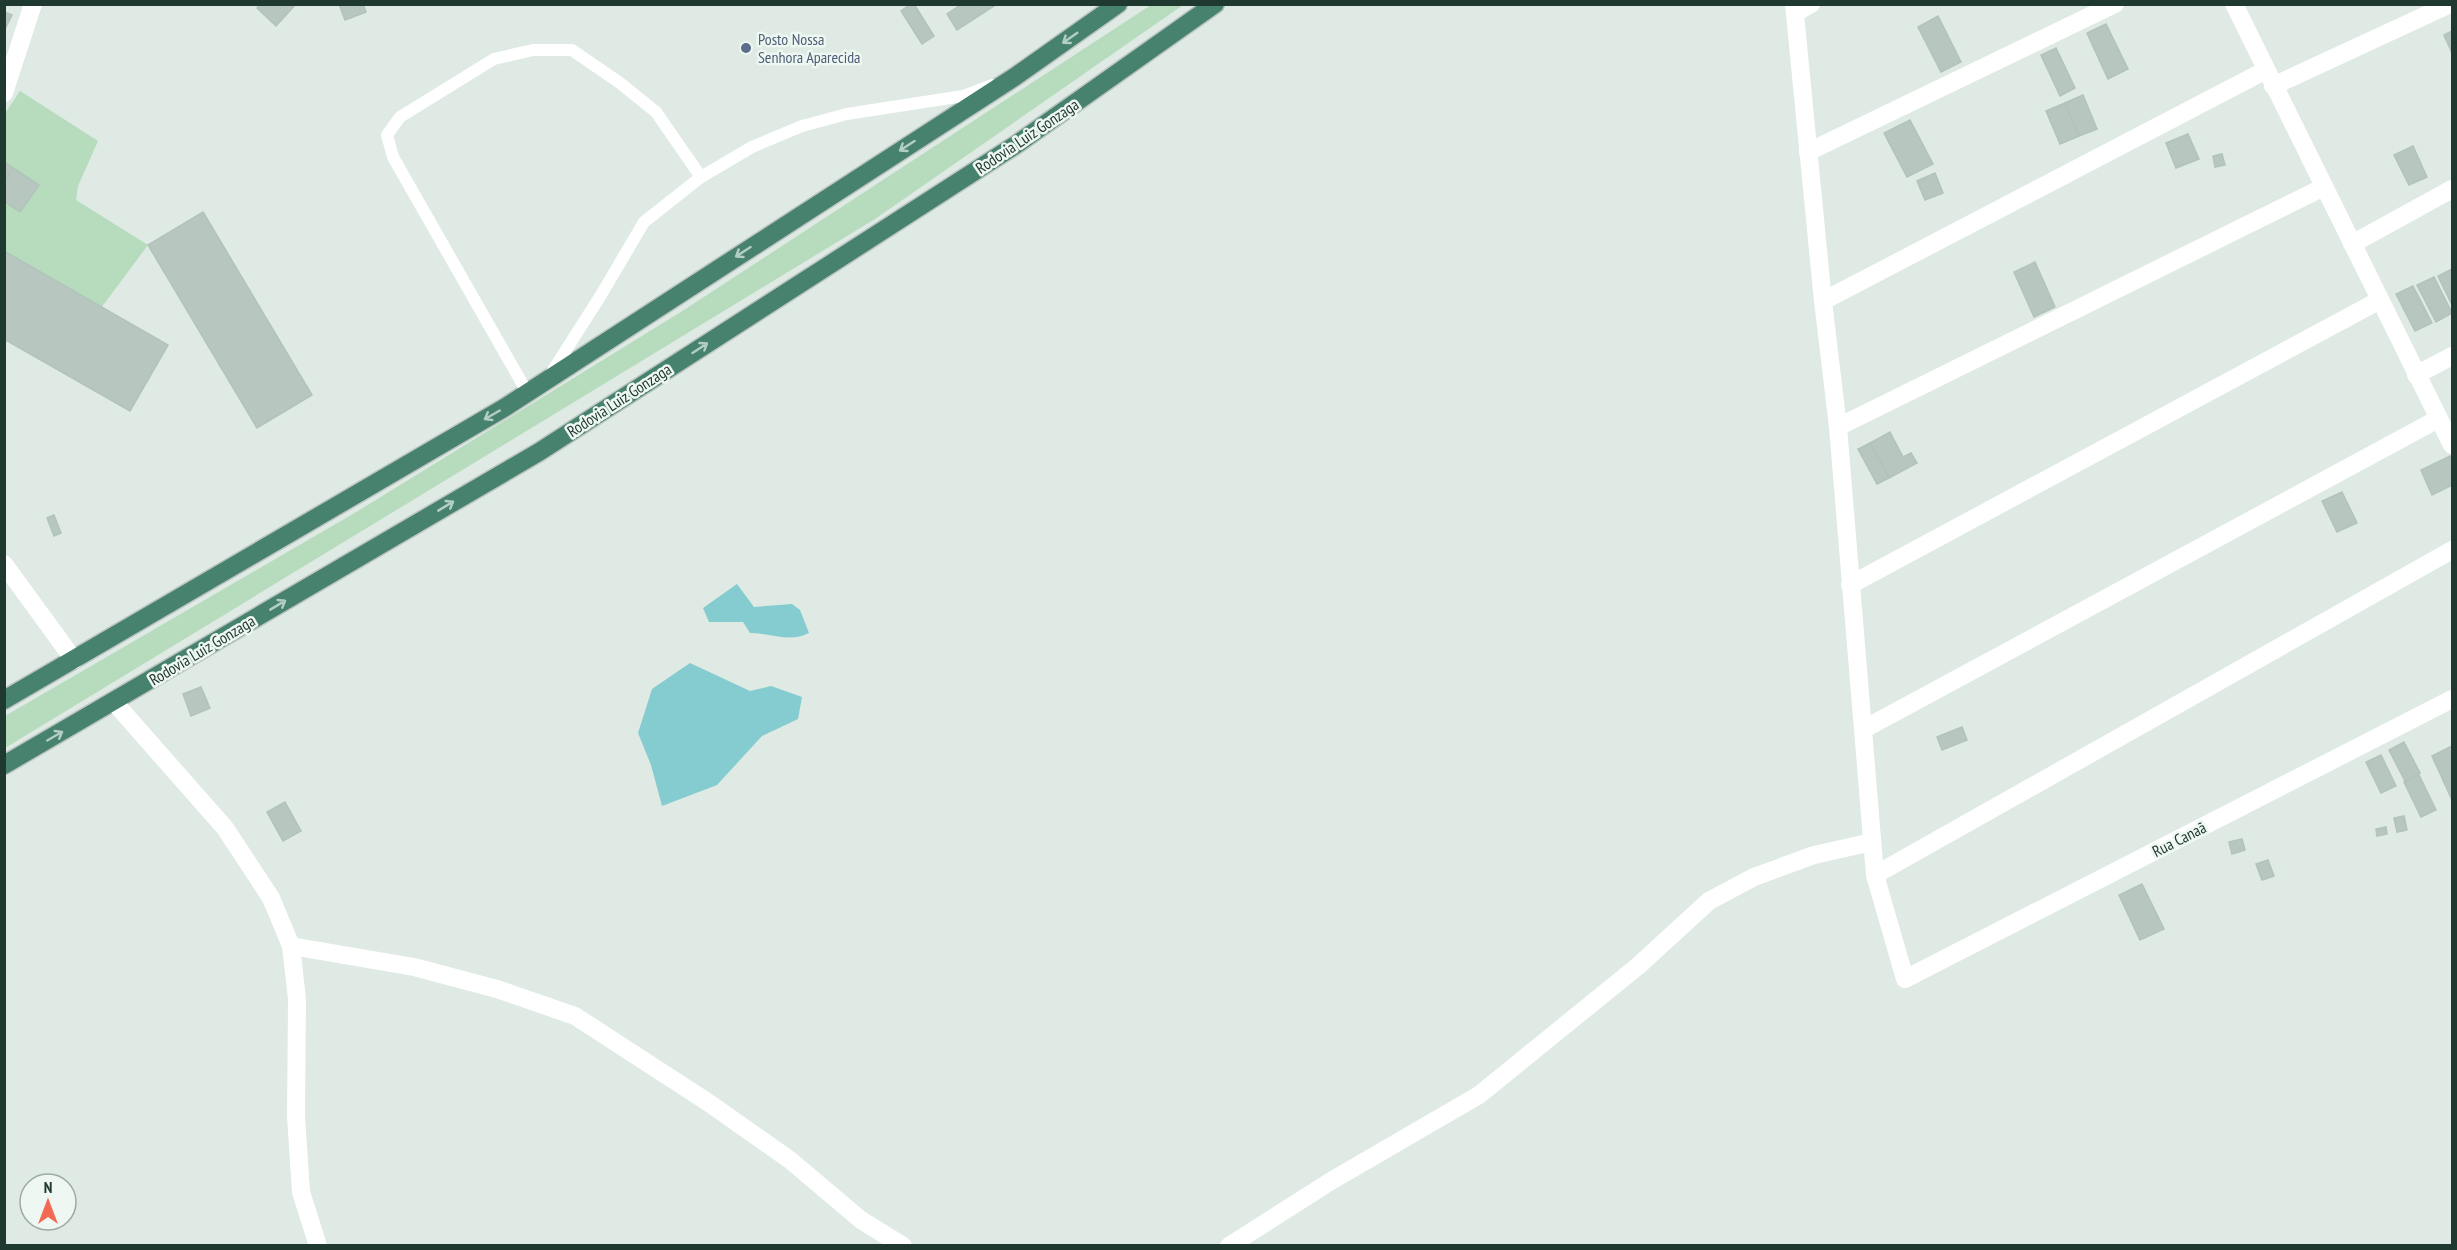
<svg xmlns="http://www.w3.org/2000/svg" width="2457" height="1250" viewBox="0 0 2457 1250" font-family="'PT Sans Narrow',sans-serif">
<rect width="100%" height="100%" fill="#deeae3"/>
<g fill="#b6dbbd">
<path d="M1151,5H1183L875,219L5,748V716L358,511L684,310Z"/>
<path d="M20,91L98,141L78,186L76,200L148,245L101,308L5,252L4,115Z"/>
</g>
<g fill="#85ccd0">
<path d="M737,584L754,607L792,604L800,610L809,633C790,643 771,633 750,633L743,622H709L703,608Z"/>
<path d="M690,663L750,691L771,686L802,697L798,719L762,736L717,785L662,806L651,765L638,733L652,689Z"/>
</g>
<g fill="#b7c7bf" stroke="#b1c3ba" stroke-width="1.5">
<path d="M261,4H296L276,26L257,8Z"/>
<path d="M339,4H363L366,12L345,20Z"/>
<path d="M911,4H914L934,36L922,44L901,11Z"/>
<path d="M962,4H997L957,30L947,14Z"/>
<path d="M4,12L12,15L4,31Z"/>
<path d="M1938,16L1961,62L1941,72L1918,27Z"/>
<path d="M2106,24L2128,69L2108,79L2087,33Z"/>
<path d="M2452,31V53L2444,35Z"/>
<path d="M2056,48L2075,88L2060,96L2041,55Z"/>
<path d="M2083,95L2097,129L2079,136L2065,103Z"/>
<path d="M2065,103L2079,136L2060,144L2046,111Z"/>
<path d="M1910,120L1933,164L1907,177L1884,133Z"/>
<path d="M2188,134L2199,159L2176,168L2166,143Z"/>
<path d="M2413,146L2427,177L2409,185L2394,155Z"/>
<path d="M2222,154L2225,165L2215,167L2213,156Z"/>
<path d="M4,162L13,168L4,181Z"/>
<path d="M13,168L39,185L20,212L4,201V181Z"/>
<path d="M1935,173L1943,193L1925,200L1917,181Z"/>
<path d="M203,212L312,395L257,428L148,245Z"/>
<path d="M4,251L168,345L130,411L4,339Z"/>
<path d="M2035,262L2055,307L2034,317L2014,272Z"/>
<path d="M2452,269V305L2438,276Z"/>
<path d="M2434,277L2452,313L2436,322L2417,285Z"/>
<path d="M2413,286L2432,323L2415,331L2396,294Z"/>
<path d="M1890,432L1903,457L1911,453L1917,463L1889,478L1870,443Z"/>
<path d="M1870,443L1889,478L1877,484L1858,449Z"/>
<path d="M2450,456L2452,461V485L2432,495L2421,470Z"/>
<path d="M2342,492L2357,523L2337,532L2322,501Z"/>
<path d="M54,515L61,533L54,536L47,518Z"/>
<path d="M201,687L210,708L191,716L183,694Z"/>
<path d="M1962,727L1967,740L1942,750L1937,737Z"/>
<path d="M2404,742L2420,773L2405,781L2389,750Z"/>
<path d="M2452,746V800L2432,756Z"/>
<path d="M2381,755L2396,786L2381,793L2366,762Z"/>
<path d="M2419,775L2436,810L2421,817L2404,782Z"/>
<path d="M285,802L301,831L283,841L267,812Z"/>
<path d="M2404,816L2407,830L2397,832L2394,818Z"/>
<path d="M2386,827L2387,834L2377,836L2376,829Z"/>
<path d="M2242,839L2245,850L2232,854L2229,842Z"/>
<path d="M2268,860L2274,876L2262,880L2256,864Z"/>
<path d="M2142,884L2164,929L2140,940L2119,895Z"/>
</g>
<g fill="none" stroke-linecap="round" stroke-linejoin="round">
<defs>
<g id="trunk">
<path d="M4,700L504,408L1016,76L1118,4"/>
<path d="M4,765L539,452L1017,144L1215,4"/>
</g>
</defs>
<use href="#trunk" stroke="#bcc4c1" stroke-width="21"/>
<g stroke="#fff" stroke-width="12">
<path d="M550,375L601,295L644,222L701,177L752,147L802,126L847,114L963,96L992,85"/>
<path d="M527,392L393,157L387,135L400,117L494,59L533,50H572L620,83L656,112L701,177"/>
</g>
<g stroke="#fff" stroke-width="18">
<path d="M1794,4L1823,301L1838,427L1875,875L1905,979L2452,699"/>
<path d="M2234,4L2452,445"/>
<path d="M1795,13L1811,4"/>
<path d="M2273,86L2450,4"/>
<path d="M4,93L33,4"/>
<path d="M1808,152L2115,4"/>
<path d="M2352,244L2452,189"/>
<path d="M1823,301L2266,70"/>
<path d="M2416,375L2452,356"/>
<path d="M1838,427L2324,187"/>
<path d="M4,564L74,660"/>
<path d="M1850,585L2380,300"/>
<path d="M114,702L225,828L271,898L291,946L297,999L296,1116L301,1192L318,1246"/>
<path d="M1864,729L2438,419"/>
<path d="M1875,875L2452,550"/>
<path d="M291,946L414,967L497,989L575,1016L709,1103L790,1160L861,1220L903,1246"/>
<path d="M1229,1246L1331,1181L1479,1095L1638,966L1709,901L1754,877L1814,855L1872,842"/>
</g>
<use href="#trunk" stroke="#46826e" stroke-width="18"/>
</g>
<defs><path id="oneway-shaft" d="M-6 0H5M1.5-3L5.5 0L1.5 3" fill="none" stroke-width="1.6" stroke-linecap="round" stroke-linejoin="round" transform="scale(1.5)"/></defs>
<g stroke="#b3cec4">
<use href="#oneway-shaft" transform="translate(1070 38) rotate(145)"/>
<use href="#oneway-shaft" transform="translate(907 146) rotate(147)"/>
<use href="#oneway-shaft" transform="translate(743 252) rotate(147)"/>
<use href="#oneway-shaft" transform="translate(700 348) rotate(-33)"/>
<use href="#oneway-shaft" transform="translate(492 415) rotate(150)"/>
<use href="#oneway-shaft" transform="translate(446 506) rotate(-31)"/>
<use href="#oneway-shaft" transform="translate(278 605) rotate(-31)"/>
<use href="#oneway-shaft" transform="translate(55 736) rotate(-30)"/>
</g>
<circle fill="#5c6f8a" stroke="#eef7f2" stroke-width="2" cx="746" cy="48" r="6"/>
<g text-anchor="middle" dominant-baseline="central" stroke-width="5" stroke-linejoin="round" paint-order="stroke">
<g font-size="16" fill="#4e5e75" stroke="#eef7f2" text-anchor="start">
<text x="758" y="39">Posto Nossa<tspan x="758" dy="18">Senhora Aparecida</tspan></text>
</g>
<g font-size="16" fill="#203930" stroke="#eef7f2">
<text transform="translate(1027 136) rotate(-34)">Rodovia Luiz Gonzaga</text>
<text transform="translate(619 400) rotate(-33)">Rodovia Luiz Gonzaga</text>
<text transform="translate(202 650) rotate(-31)">Rodovia Luiz Gonzaga</text>
<text transform="translate(2179 839) rotate(-27)">Rua Canaã</text>
</g>
</g>
<rect width="2457" height="1250" fill="none" stroke="#203930" stroke-width="12"/>
<g transform="translate(48 1202)"><circle r="28" fill="#eef7f2" stroke="#9caba4" stroke-width="1.5"/>
<path d="M0-4.5L10 22L0 15L-10 22Z" fill="#f26a54"/>
<text y="-9" font-size="16" font-weight="bold" text-anchor="middle" fill="#203930">N</text>
</g>
</svg>
